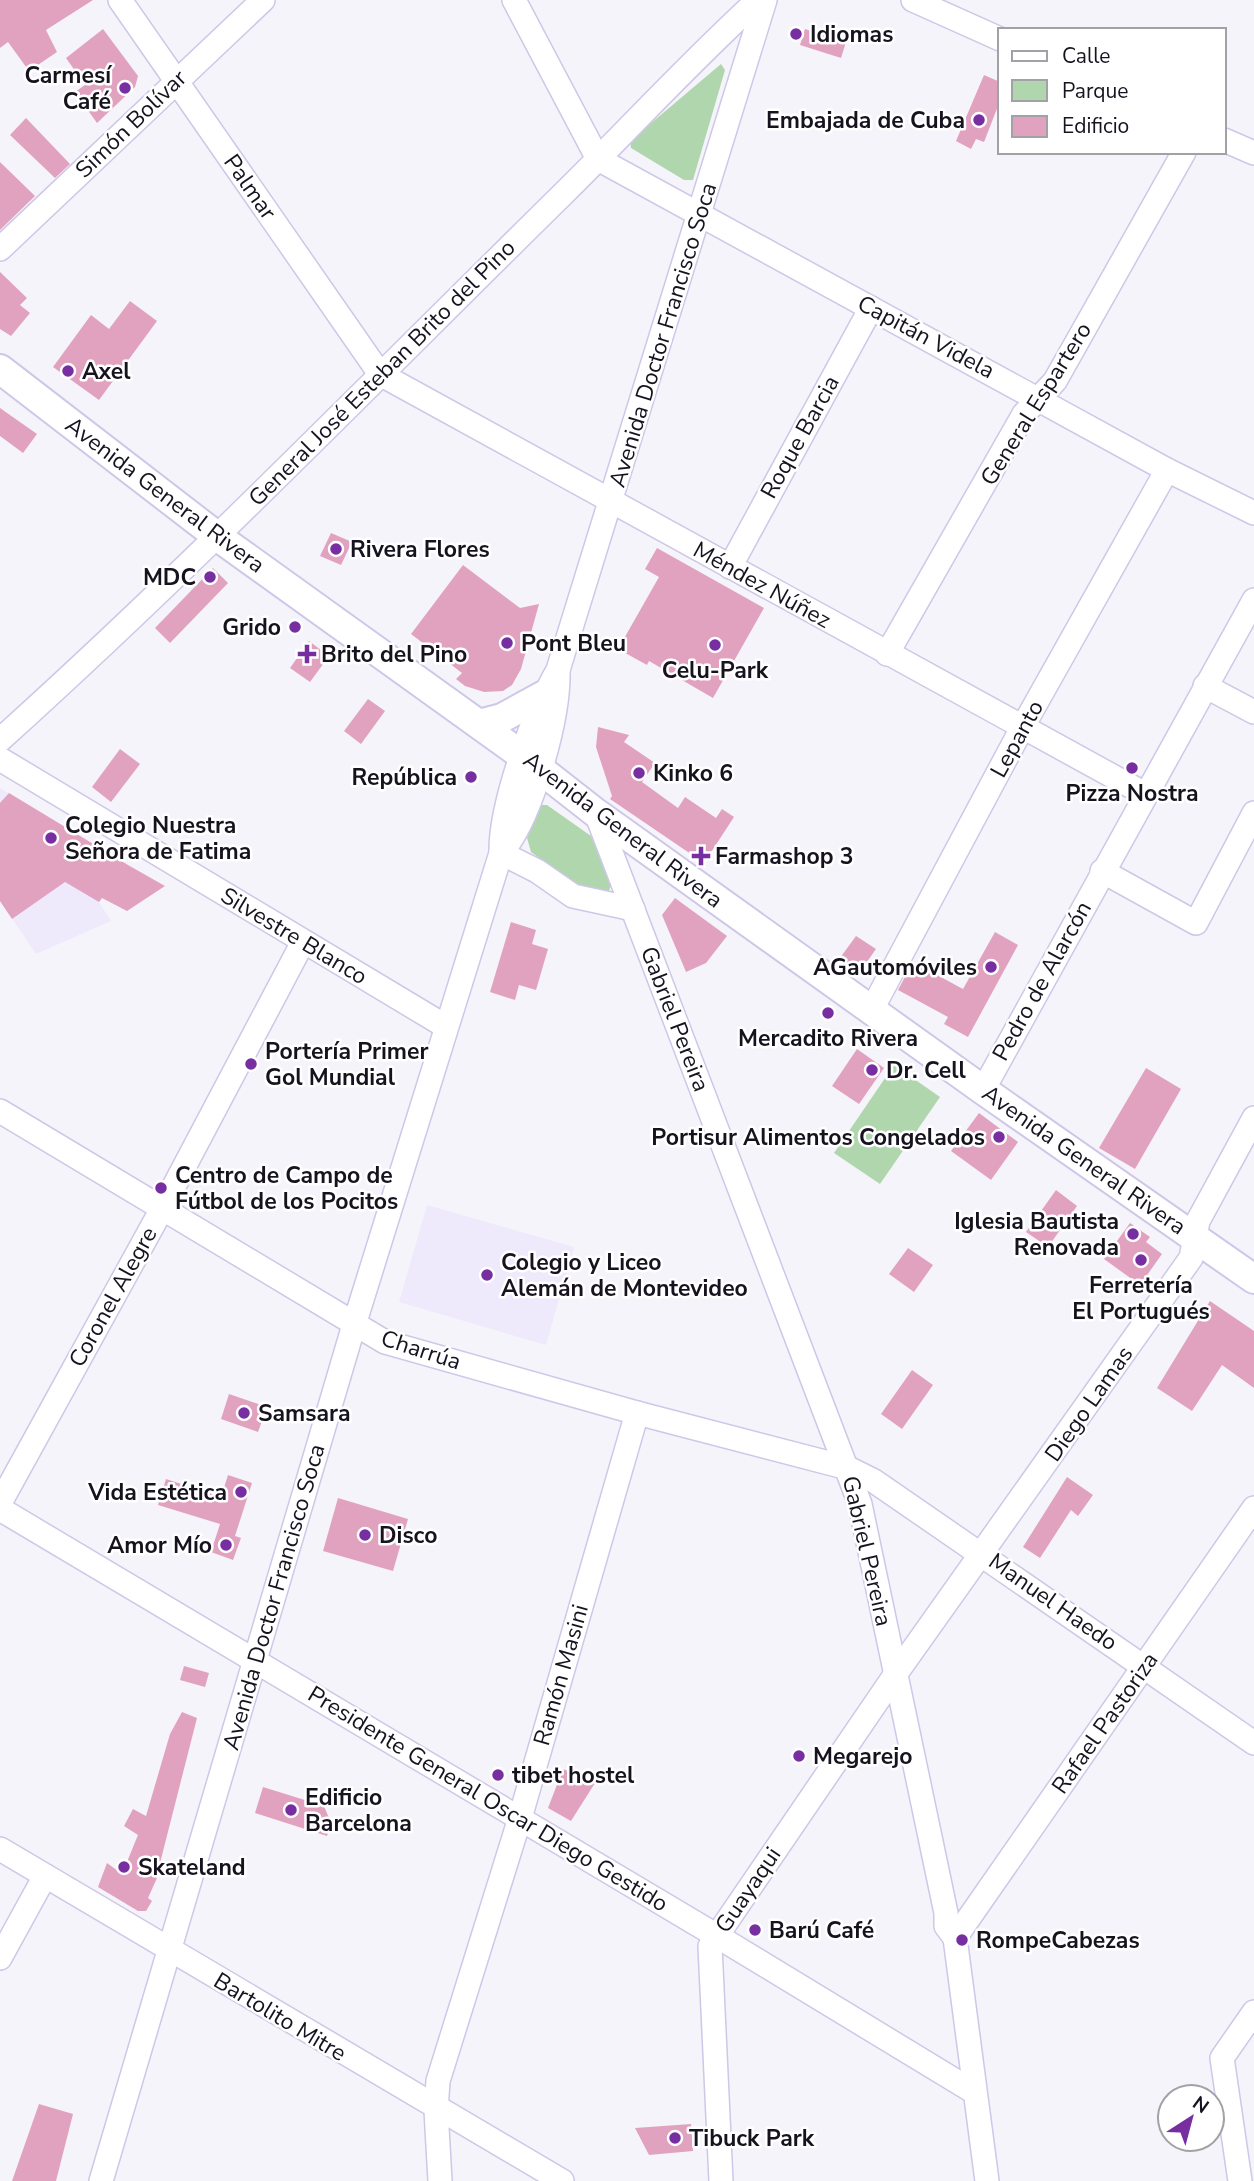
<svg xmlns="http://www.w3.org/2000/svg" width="1254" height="2181" viewBox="0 0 1254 2181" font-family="'Nunito Sans',sans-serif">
<rect width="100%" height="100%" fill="#f6f4fb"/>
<g fill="#eeeafb">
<path d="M0,788L128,865L99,902L111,921L36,954L0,901Z"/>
<path d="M427,1205L574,1247L546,1345L399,1302Z"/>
</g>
<g fill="#b0d6ae">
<path d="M721,64L725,70L693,180H684L631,148L630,141Z"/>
<path d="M540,805H547L591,836L611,885L609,891L596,893L583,890L531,852L527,838Z"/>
<path d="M894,1065L940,1097L880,1184L834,1153Z"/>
</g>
<g fill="#e1a2c0">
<path d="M0,0H93L46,30L57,52L29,71L8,42L0,48Z"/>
<path d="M103,29L138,76L135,87L97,123L75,92L85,85L66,58Z"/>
<path d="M805,29L846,42L841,58L800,45Z"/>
<path d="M984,75L1000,82V101L984,142L976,139L971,149L956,141Z"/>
<path d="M26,118L70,164L55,178L10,135Z"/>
<path d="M0,162L35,196L0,230Z"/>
<path d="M0,272L27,298L20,305L30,313L11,336L0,329Z"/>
<path d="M130,301L157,321L99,400L53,367L91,315L109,329Z"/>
<path d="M0,408L37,434L23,453L0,436Z"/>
<path d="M331,533L352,542L341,565L320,556Z"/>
<path d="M657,548L764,608L713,698L649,661L647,665L618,649L659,577L645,569Z"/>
<path d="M463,565L520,608L539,604L521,669L512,685L503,691L484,692L465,686L456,679L462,673L411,634Z"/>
<path d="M213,568L228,583L170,643L155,628Z"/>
<path d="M309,641L329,656L310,682L290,668Z"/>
<path d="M368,699L385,711L361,744L344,731Z"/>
<path d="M598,727L629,735L624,742L655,763L642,782L678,808L685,797L716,818L722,809L734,817L704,863L610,799L612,796L596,747Z"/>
<path d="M120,749L140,764L111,802L92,787Z"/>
<path d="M9,793L128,865L165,886L127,911L102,898L99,902L65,882L12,919L0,901V803Z"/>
<path d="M675,898L727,936L706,963L686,972L662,915Z"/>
<path d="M511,922L536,930L532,944L548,949L536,990L519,985L515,1000L490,992Z"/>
<path d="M995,932L1018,945L968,1037L944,1024L948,1017L898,990L913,962L963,989Z"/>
<path d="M856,936L876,949L857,976L837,962Z"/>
<path d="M857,1049L884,1068L859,1104L832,1086Z"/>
<path d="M1146,1068L1181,1089L1135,1169L1099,1148Z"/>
<path d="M979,1113L1018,1142L991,1180L951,1151Z"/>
<path d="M1056,1190L1077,1206L1048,1247L1026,1232Z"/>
<path d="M1130,1223L1150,1237L1146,1242L1162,1254L1140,1285L1104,1259Z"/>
<path d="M908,1248L933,1265L914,1292L889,1274Z"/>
<path d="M1210,1301L1254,1331V1388L1222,1365L1192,1411L1157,1388Z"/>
<path d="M912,1370L933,1385L902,1429L881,1414Z"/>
<path d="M229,1394L267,1407L258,1432L221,1419Z"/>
<path d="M228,1475L252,1483L235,1536L241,1538L233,1560L211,1552L220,1524L158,1505L166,1479L221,1497Z"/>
<path d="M1067,1477L1093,1495L1078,1516L1071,1510L1040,1558L1023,1547Z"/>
<path d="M338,1498L408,1519L393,1571L323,1551Z"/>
<path d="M184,1666L209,1673L205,1687L180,1680Z"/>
<path d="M182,1712L197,1718L159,1867L153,1875L157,1878L148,1898L152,1901L146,1911H138L98,1887L107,1863L122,1874L138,1835L124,1826L133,1809L146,1816L170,1734Z"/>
<path d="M563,1769L595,1783L571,1821L548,1808Z"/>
<path d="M263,1787L324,1806L331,1823L327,1836L255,1813Z"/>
<path d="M39,2104L73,2114L56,2181H12Z"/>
<path d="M691,2124L693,2151L649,2155L635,2128Z"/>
</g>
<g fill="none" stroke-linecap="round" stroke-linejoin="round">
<defs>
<g id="minor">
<path d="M120,0L380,374L1145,794"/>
<path d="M514,0L598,159L1167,470L1254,513"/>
<path d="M913,0L1000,39"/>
<path d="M1224,140L1254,153"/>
<path d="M0,249L263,0"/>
<path d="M730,567L871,308"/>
<path d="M887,654L1024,414L1055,381L1184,152"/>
<path d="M1205,686L1254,712"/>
<path d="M0,740C194,565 376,378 562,195C628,130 690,62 758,0"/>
<path d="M0,759L445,1026"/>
<path d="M596,813L860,1504L946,1913V1926L955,1938L987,2181"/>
<path d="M505,848C533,812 559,717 558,672"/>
<path d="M501,853L537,871L573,896L633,909"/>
<path d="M1102,871L1196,923L1254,813"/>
<path d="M871,1011L1022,728L1167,470"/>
<path d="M983,1090L1254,600"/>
<path d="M0,1111L385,1342L637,1413L848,1468L874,1481L1254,1743"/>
<path d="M0,1503L163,1207L303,942"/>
<path d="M0,1509L717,1936L974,2092"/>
<path d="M0,1849L562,2181"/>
<path d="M955,1938L1254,1508"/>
<path d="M0,1958L45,1876"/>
<path d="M101,2181L354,1325L501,853C500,805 534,712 558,670L765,0"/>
<path d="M440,2181L436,2110L438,2081L520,1818L637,1413"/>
<path d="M721,2181L710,1946L895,1675L1191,1258L1198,1221L1254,1118"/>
<path d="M1240,2181L1222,2058L1254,2012"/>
</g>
<g id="major">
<path d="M0,369L218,537L523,756L596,813L983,1090L1254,1279"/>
<path d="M479,724L502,718L544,695"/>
</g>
</defs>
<use href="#minor" stroke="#cec7e8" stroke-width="26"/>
<use href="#major" stroke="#cec7e8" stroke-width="32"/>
<use href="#minor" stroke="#fff" stroke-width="23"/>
<use href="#major" stroke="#fff" stroke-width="28"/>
</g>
<g fill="#762ea0" stroke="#fff" stroke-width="2.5">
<circle cx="796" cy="34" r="7"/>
<circle cx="125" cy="88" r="7"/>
<circle cx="979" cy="120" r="7"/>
<circle cx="68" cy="371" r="7"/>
<circle cx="336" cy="549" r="7"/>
<circle cx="210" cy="577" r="7"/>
<circle cx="295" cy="627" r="7"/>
<circle cx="507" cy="643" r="7"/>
<circle cx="715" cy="645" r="7"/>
<path d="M303.5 643.5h7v7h7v7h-7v7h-7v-7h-7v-7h7z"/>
<circle cx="1132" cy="768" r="7"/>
<circle cx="639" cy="773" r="7"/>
<circle cx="471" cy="777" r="7"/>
<circle cx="51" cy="838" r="7"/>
<path d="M697.5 845.5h7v7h7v7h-7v7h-7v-7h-7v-7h7z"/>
<circle cx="991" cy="967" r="7"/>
<circle cx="828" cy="1013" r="7"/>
<circle cx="251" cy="1064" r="7"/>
<circle cx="872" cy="1070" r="7"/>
<circle cx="999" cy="1137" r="7"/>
<circle cx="161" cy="1188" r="7"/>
<circle cx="1133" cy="1234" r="7"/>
<circle cx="1141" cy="1260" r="7"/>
<circle cx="487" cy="1275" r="7"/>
<circle cx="244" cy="1413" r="7"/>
<circle cx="241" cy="1492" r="7"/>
<circle cx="365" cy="1535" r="7"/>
<circle cx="226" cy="1545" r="7"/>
<circle cx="799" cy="1756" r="7"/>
<circle cx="498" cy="1775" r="7"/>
<circle cx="291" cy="1810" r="7"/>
<circle cx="124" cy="1867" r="7"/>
<circle cx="755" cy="1930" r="7"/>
<circle cx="962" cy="1940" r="7"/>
<circle cx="675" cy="2138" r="7"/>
</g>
<g text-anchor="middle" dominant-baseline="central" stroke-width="5" stroke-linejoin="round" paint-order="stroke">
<g font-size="23" font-weight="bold" fill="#16131f" stroke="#fff" text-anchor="start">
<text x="810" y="34">Idiomas</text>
<text x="111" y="75" text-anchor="end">Carmesí<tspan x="111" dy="26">Café</tspan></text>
<text x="965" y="120" text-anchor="end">Embajada de Cuba</text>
<text x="82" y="371">Axel</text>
<text x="350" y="549">Rivera Flores</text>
<text x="196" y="577" text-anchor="end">MDC</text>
<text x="281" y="627" text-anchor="end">Grido</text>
<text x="521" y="643">Pont Bleu</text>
<text x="321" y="654">Brito del Pino</text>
<text x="715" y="670" text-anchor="middle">Celu-Park</text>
<text x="653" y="773">Kinko 6</text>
<text x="457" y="777" text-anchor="end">República</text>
<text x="1132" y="793" text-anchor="middle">Pizza Nostra</text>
<text x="65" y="825">Colegio Nuestra<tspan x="65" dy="26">Señora de Fatima</tspan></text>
<text x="715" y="856">Farmashop 3</text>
<text x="977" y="967" text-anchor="end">AGautomóviles</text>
<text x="828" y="1038" text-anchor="middle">Mercadito Rivera</text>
<text x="265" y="1051">Portería Primer<tspan x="265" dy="26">Gol Mundial</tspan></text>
<text x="886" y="1070">Dr. Cell</text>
<text x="985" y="1137" text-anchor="end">Portisur Alimentos Congelados</text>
<text x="175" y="1175">Centro de Campo de<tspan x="175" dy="26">Fútbol de los Pocitos</tspan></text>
<text x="1119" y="1221" text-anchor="end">Iglesia Bautista<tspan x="1119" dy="26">Renovada</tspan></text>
<text x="501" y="1262">Colegio y Liceo<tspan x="501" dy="26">Alemán de Montevideo</tspan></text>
<text x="1141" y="1285" text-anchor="middle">Ferretería<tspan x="1141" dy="26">El Portugués</tspan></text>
<text x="258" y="1413">Samsara</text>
<text x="227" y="1492" text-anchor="end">Vida Estética</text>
<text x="379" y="1535">Disco</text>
<text x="212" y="1545" text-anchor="end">Amor Mío</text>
<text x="813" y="1756">Megarejo</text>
<text x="512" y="1775">tibet hostel</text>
<text x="305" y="1797">Edificio<tspan x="305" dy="26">Barcelona</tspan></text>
<text x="138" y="1867">Skateland</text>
<text x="769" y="1930">Barú Café</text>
<text x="976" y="1940">RompeCabezas</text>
<text x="689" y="2138">Tibuck Park</text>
</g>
<g font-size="23" fill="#16131f" stroke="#fff">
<text transform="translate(131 124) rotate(-44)">Simón Bolívar</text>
<text transform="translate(250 187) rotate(55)">Palmar</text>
<text transform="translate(663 335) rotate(-73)">Avenida Doctor Francisco Soca</text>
<text transform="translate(926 337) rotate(28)">Capitán Videla</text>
<text transform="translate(382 373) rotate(-45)">General José Esteban Brito del Pino</text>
<text transform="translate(1036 404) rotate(-58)">General Espartero</text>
<text transform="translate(800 437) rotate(-61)">Roque Barcia</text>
<text transform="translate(165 495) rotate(37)">Avenida General Rivera</text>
<text transform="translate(762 585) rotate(29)">Méndez Núñez</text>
<text transform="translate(1017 739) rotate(-61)">Lepanto</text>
<text transform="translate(623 830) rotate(37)">Avenida General Rivera</text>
<text transform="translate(294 936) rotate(31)">Silvestre Blanco</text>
<text transform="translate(1042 981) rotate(-61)">Pedro de Alarcón</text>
<text transform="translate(675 1019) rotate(69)">Gabriel Pereira</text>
<text transform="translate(1084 1160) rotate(35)">Avenida General Rivera</text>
<text transform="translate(113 1297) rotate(-61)">Coronel Alegre</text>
<text transform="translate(421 1350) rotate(18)">Charrúa</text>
<text transform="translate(1089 1404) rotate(-55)">Diego Lamas</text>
<text transform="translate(867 1551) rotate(77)">Gabriel Pereira</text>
<text transform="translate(274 1597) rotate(-74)">Avenida Doctor Francisco Soca</text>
<text transform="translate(1053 1602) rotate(35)">Manuel Haedo</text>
<text transform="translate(561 1675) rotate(-74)">Ramón Masini</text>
<text transform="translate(1105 1723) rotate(-55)">Rafael Pastoriza</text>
<text transform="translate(488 1799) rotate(31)">Presidente General Oscar Diego Gestido</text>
<text transform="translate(748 1890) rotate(-56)">Guayaqui</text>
<text transform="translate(280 2017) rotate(31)">Bartolito Mitre</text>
</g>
</g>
<rect x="998" y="28" width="228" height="126" fill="#ffffff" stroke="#a2a1a5" stroke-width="2"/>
<rect x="1012" y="51" width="35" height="10" fill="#ffffff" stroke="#a2a1a5" stroke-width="2"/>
<text x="1062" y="63" font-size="21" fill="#16131f">Calle</text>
<rect x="1012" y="80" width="35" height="21" fill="#b0d6ae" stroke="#a2a1a5" stroke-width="2"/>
<text x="1062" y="98" font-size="21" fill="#16131f">Parque</text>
<rect x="1012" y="116" width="35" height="21" fill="#e1a2c0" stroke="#a2a1a5" stroke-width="2"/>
<text x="1062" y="133" font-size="21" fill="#16131f">Edificio</text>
<g transform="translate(1191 2118) rotate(36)"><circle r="33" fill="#ffffff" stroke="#a2a1a5" stroke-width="2"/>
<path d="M0-5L12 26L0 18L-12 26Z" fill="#762ea0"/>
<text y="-10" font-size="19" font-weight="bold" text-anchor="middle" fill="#16131f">N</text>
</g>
</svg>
